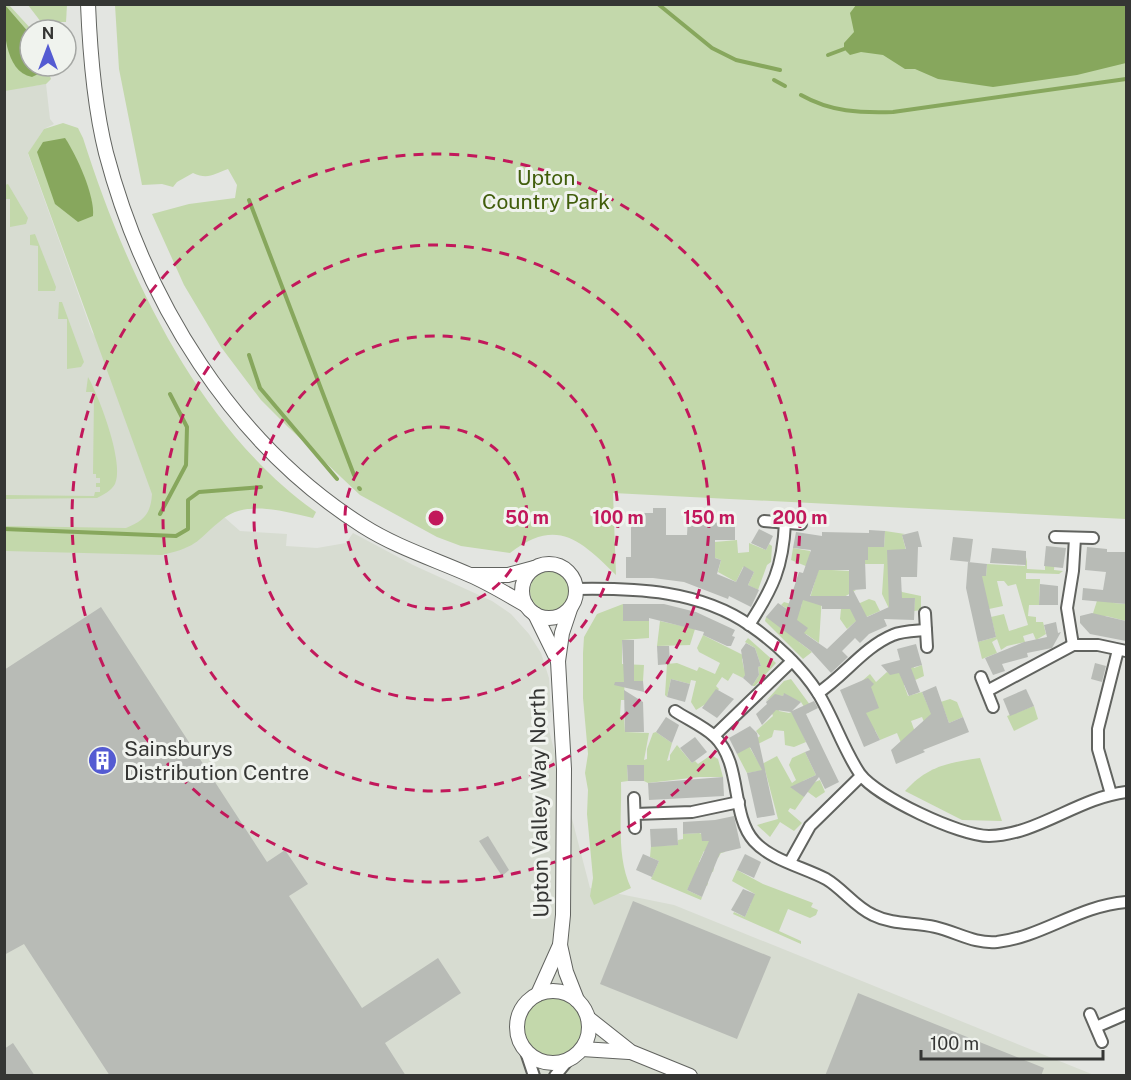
<svg xmlns="http://www.w3.org/2000/svg" width="1131" height="1080" viewBox="0 0 1131 1080" font-family="'Public Sans',sans-serif">
<rect width="100%" height="100%" fill="#e3e5e1"/>
<path fill="#d7dcd1" d="M4,67L19,88L46,84L50,119L54,124L44,129L28,154L92,332L224,517L240,531L287,534L286,546L317,548L346,543L353,533L413,565L492,601L511,614L529,634L541,653L549,678L551,712L545,715L590,888L674,905L1094,1075H5Z"/>
<g fill="#c3d8ab">
<path d="M5,5H9L32,30L30,66H46L51,79L46,84L5,91Z"/>
<path d="M28,5H67L66,22H41Z"/>
<path d="M115,5H1126V519L613,493L616,575C580,540 557,517 510,553L461,546L437,537L360,495L288,427L261,400L221,347L184,285L152,214L189,204L235,198L237,185L228,169C214,174 208,180 193,173L177,182L173,187L162,184L142,185L119,69Z"/>
<path d="M63,123L78,128L83,138C125,271 199,430 316,512L313,518C287,512 248,500 224,518C196,540 201,546 162,555L5,551L4,526L126,528C144,521 151,513 152,494L28,153L44,129Z"/>
<path d="M8,184L28,218L26,224L10,227V199H5V185Z"/>
<path d="M35,234L56,287L55,291H38V246L30,245V235Z"/>
<path d="M59,302H62L84,362L81,367L67,369V319H58Z"/>
<path d="M88,377C99,396 125,464 115,484C111,491 103,495 97,498L5,499V495L94,496L95,492H100V487H96V483H100V478H96V474H93L94,397L93,392H86Z"/>
<path d="M885,531L905,534L902,535L906,550H887L901,579H889L902,592L921,596V610L914,611L915,598H907L895,609L894,619L882,594L884,564H832V570L849,571V589L856,590L844,597L860,603L869,599L875,601L880,611L855,622L847,629L840,619L841,609L822,596L819,643L806,634L799,642L812,652L803,659L765,621L766,617L786,608L781,605L784,602L801,607L802,601L790,598L792,596L809,601L818,571L791,560L793,548L810,551L811,563L822,544L868,560V547H884Z"/>
<path d="M686,535L715,542L737,540L738,553L749,552V543L766,550L769,544L772,546L771,562L767,565L758,590L748,585L754,572L743,567L736,582L718,572L721,560L686,547Z"/>
<path d="M1027,557V569L1045,570V557L1055,558L1054,570L1063,571L1059,574L1026,573V579H1040L1039,604L1042,605H1029L1028,616L1036,617V622H1043L1046,634L1036,640L1033,633L1023,636L1025,642L1007,646L1001,650L997,639L992,642L997,653L982,659L978,642L996,637L991,617L1004,614L1009,631L1028,625L1016,584L1008,586L1004,581H997L1003,606L989,609L980,575L986,576L987,564L1025,566Z"/>
<circle cx="550" cy="591" r="20"/>
<path d="M1099,590L1114,603L1126,604V621L1106,616L1092,620C1093,608 1098,603 1099,590Z"/>
<path d="M623,604V621H649V638L622,640V664L644,665L643,681L624,682L625,700H621L620,715L624,716L625,732L649,733L644,760L647,759V749L653,733L656,732L672,743L667,761L670,760V755L677,745L692,763L695,761L698,764L711,755L718,759L723,777H699L648,783L644,781V765H627L628,781L621,782C622,816 616,857 631,888L594,905L590,896L593,878L587,814L588,790L585,773L588,754L583,698V653L584,637L597,614Z"/>
<path d="M660,621L695,629L690,645L657,646Z"/>
<path d="M703,635L745,656L742,659L744,669L748,671L743,678L733,673L728,681L722,677L716,686L719,689L709,702L696,710L691,702L696,681L691,680L690,684L671,679L667,697L665,695L667,664L677,663L697,671L699,667L715,674L720,663L699,652L697,648Z"/>
<path d="M748,638L776,663L755,686H752L759,675L758,667L761,666L755,648L745,642Z"/>
<path d="M910,657L914,668L922,665L924,676L904,685L908,696L922,692L928,706L950,699L957,702L963,717L949,723L943,707L935,723L927,729L922,717L911,721L915,732L904,750L897,733L880,740L875,730L867,733L862,681L870,674L876,682L887,672L892,674Z"/>
<path d="M791,679L813,709L808,713L801,702L784,694L783,696L775,695L766,701L784,681Z"/>
<path d="M1034,706L1038,719L1014,731L1007,716Z"/>
<path d="M778,707L779,711L789,713L793,711L806,742L794,747L785,745L784,731L774,730L772,737L750,748L760,765L777,756L792,783L796,780L789,765L792,758L805,752L816,775L803,781L805,786L820,780L825,792L816,798L797,784L804,797L795,810L790,808L788,811L802,823L794,831L780,822L770,837L757,825L778,819L765,770L747,773L737,754L760,736L756,731L773,716L771,711Z"/>
<path d="M980,758L1002,821L962,820L905,791C928,766 947,763 980,758Z"/>
<path d="M699,833L722,841L725,852L721,853L718,858L704,851L699,862L714,868L713,872L698,866L694,877L708,883L707,886L692,880L687,890L702,897L701,900L651,879L659,861L650,857L651,846L677,845L678,840L683,839V834Z"/>
<path d="M737,870L763,884L813,903L811,907L818,910L816,915L810,918L788,909L779,931L801,941V944L733,914L734,912L745,917L751,903L739,897L755,894L732,881Z"/>
<circle cx="552" cy="1027" r="30"/>
</g>
<g fill="#87a75d">
<path d="M5,5L30,34V66H40L38,74L32,77C4,72 3,25 5,5Z"/>
<path d="M856,5H1126V63L1077,75L993,87L938,79L915,69H905L883,55L861,52L850,55L844,49V43L854,32L850,13Z"/>
<path d="M65,138C77,156 95,196 93,216L78,222L55,204L37,152L43,142Z"/>
</g>
<g fill="none" stroke-linecap="round" stroke-linejoin="round">
<g stroke="#87a75d" stroke-width="4">
<path d="M658,4L712,48L736,60L780,70"/>
<path d="M828,55L844,49"/>
<path d="M774,80L785,86"/>
<path d="M801,95C831,112 860,113 893,112L1126,79"/>
<path d="M249,200L354,475"/>
<path d="M249,355L260,388L337,479"/>
<path d="M359,488L360,489"/>
<path d="M160,514L186,465L187,427L170,394"/>
<path d="M4,529L176,536L188,529V500L199,492L261,487"/>
</g>
</g>
<g fill="#b8bbb6" fill-rule="evenodd">
<path d="M653,508H666V535H687L688,517L704,518L703,523L735,522V540H715V558L721,560L717,574L736,582L744,566L754,572L748,585L759,590L751,607L729,596L728,599L684,582L653,578H626V557H631V513H653Z"/>
<path d="M759,529L773,536L766,550L751,543Z"/>
<path d="M869,530L885,531L884,547H868V560H865L866,589L853,590L867,617L889,607L887,550L906,549L902,535L918,531L922,547H918L917,577H901L902,598H915L914,620L884,619L887,626L869,634L860,643L855,638L842,651L848,657L831,673L811,651L766,617L778,603L787,609L799,572L803,573L811,550L793,548L796,532L822,536V532L869,533ZM819,570H849V596H810ZM803,600L822,606V609H850L856,621L827,649L804,633L808,628L797,620Z"/>
<path d="M953,537L973,539L970,562L950,560Z"/>
<path d="M1046,546L1066,548L1063,568L1044,566Z"/>
<path d="M1087,547L1107,549V552H1126V604L1082,600L1083,588L1103,590L1106,572L1085,570Z"/>
<path d="M992,548L1026,551V565L990,563Z"/>
<path d="M968,562L987,564L986,576H982L996,637L978,642L966,588Z"/>
<path d="M1040,584L1058,586V605H1039Z"/>
<path d="M623,604H664L696,612L735,630L732,636L735,637L731,646H727L703,635L704,632L669,623L649,618V621H623Z"/>
<path d="M101,607L267,862L285,850L308,884L289,896L362,1008L438,958L461,993L385,1043L406,1076H110L24,944L4,955V670Z"/>
<path d="M1092,613L1126,621V641L1090,634L1080,623V616Z"/>
<path d="M1056,622L1058,633L1061,632L1052,648L1027,653L1028,657L1002,664L1005,671L993,675L985,658L1024,642L1047,637L1044,625Z"/>
<path d="M622,640H634V681H643L644,692L614,685L615,682H624Z"/>
<path d="M746,643L755,648L761,666L758,667L759,675L752,686L743,678L745,675L741,650Z"/>
<path d="M916,644L922,665L911,668L920,692L909,696L899,673L890,675L881,665L900,660L897,649Z"/>
<path d="M657,646H669L670,664L658,665Z"/>
<path d="M1095,663L1106,666L1102,682L1091,679Z"/>
<path d="M868,678L874,684L871,687L879,708L866,713L880,740L864,747L840,690Z"/>
<path d="M671,679L690,684L685,702L667,697Z"/>
<path d="M936,686L949,723L963,717L969,732L923,750L925,752L896,764L891,750L931,714L922,692Z"/>
<path d="M716,689L734,699L717,718L702,708Z"/>
<path d="M1026,689L1034,706L1010,716L1003,699Z"/>
<path d="M624,690L643,702L644,732H625Z"/>
<path d="M784,693L801,702L792,711L814,701L818,708L806,714L839,782L825,789L819,777L804,797L790,787L816,775L805,752L810,750L791,712L776,710L762,725L756,714L767,704L766,702L775,694L783,696Z"/>
<path d="M666,717L679,725L672,743L656,732Z"/>
<path d="M750,726L757,733L775,815L757,818L747,773L762,770L750,747L737,754L729,738Z"/>
<path d="M695,737L707,752L692,763L680,748Z"/>
<path d="M627,765H644V781H628Z"/>
<path d="M723,777L724,796L649,800L648,783Z"/>
<path d="M734,816L741,848L720,853L702,897L687,890L709,841H702L701,833L683,834V822L715,820Z"/>
<path d="M677,828L678,845L651,847L650,829Z"/>
<path d="M488,836L509,870L502,876L479,841Z"/>
<path d="M643,854L659,861L652,877L636,870Z"/>
<path d="M745,854L761,862L754,878L737,870Z"/>
<path d="M743,889L755,894L745,917L731,910Z"/>
<path d="M633,901L771,957L737,1039L600,984Z"/>
<path d="M858,993L1044,1068L1041,1076H825Z"/>
<path d="M13,1043L35,1076H4V1049Z"/>
</g>
<g fill="none" stroke-linecap="round" stroke-linejoin="round">
<defs>
<g id="minor">
<path d="M764,521L801,524"/>
<path d="M1055,537L1093,538"/>
<path d="M576,589C636,588 700,590 751,626C776,643 802,668 818,693C834,719 843,749 860,774C877,797 960,836 989,836C1037,835 1078,798 1126,792"/>
<path d="M925,613L927,647"/>
<path d="M749,625C773,588 783,567 785,523"/>
<path d="M1073,645L1067,608L1073,571L1075,538"/>
<path d="M981,677L993,707"/>
<path d="M987,691L1073,645H1098L1126,651"/>
<path d="M818,693C844,676 864,647 893,635C902,631 915,631 926,630"/>
<path d="M675,711C687,719 703,726 714,736C743,764 730,814 754,841C771,860 803,867 826,879C843,889 855,907 873,915C893,925 914,922 935,927C957,932 974,944 997,942C1042,937 1078,906 1126,902"/>
<path d="M714,736L792,661"/>
<path d="M1111,794L1098,749V729L1118,650"/>
<path d="M634,798L635,828"/>
<path d="M635,814L692,812L739,802"/>
<path d="M790,862L810,826L861,776"/>
<path d="M1090,1014L1102,1042"/>
<path d="M1096,1027L1126,1014"/>
<path d="M526,1052L534,1076"/>
<path d="M555,1076L568,1060"/>
</g>
<g id="tertiary">
<path d="M88,4C90,54 94,105 106,153C145,301 232,443 363,526C396,547 434,559 470,575C489,583 508,595 526,605"/>
<circle cx="549" cy="591" r="27"/>
<path d="M473,575H508L534,568"/>
<path d="M535,614L558,661"/>
<path d="M560,945L566,972L577,1000"/>
<circle cx="553" cy="1027" r="36"/>
<path d="M538,994L560,945L563,915L564,769L558,661L562,633L570,609"/>
<path d="M588,1018L631,1052L690,1076"/>
<path d="M582,1049L629,1052"/>
</g>
</defs>
<use href="#minor" stroke="#61635f" stroke-width="14"/>
<use href="#tertiary" stroke="#61635f" stroke-width="16"/>
<use href="#minor" stroke="#fff" stroke-width="10"/>
<use href="#tertiary" stroke="#fff" stroke-width="14"/>
</g>
<g fill="none" stroke="#c2185b" stroke-width="3" stroke-dasharray="10 8">
<circle cx="436" cy="518" r="91"/>
<circle cx="436" cy="518" r="182"/>
<circle cx="436" cy="518" r="273"/>
<circle cx="436" cy="518" r="364"/>
</g>
<defs>
<symbol id="building-disc" viewBox="-11 -11 22 22"><circle r="9.5" fill="#545bd2" stroke="#f0f3ee"/><path d="M-4-6H4V6H1V3H-1V6H-4ZM-2.5-4.3h1.7v1.8h-1.7ZM.8-4.3h1.7v1.8H.8ZM-2.5-1h1.7V.8h-1.7ZM.8-1h1.7V.8H.8Z" fill="#fff"/></symbol>
</defs>
<g fill-rule="evenodd">
<use href="#building-disc" x="86" y="744" width="33" height="33"/>
</g>
<g text-anchor="middle" dominant-baseline="central" stroke-width="6" stroke-linejoin="round" paint-order="stroke">
<g font-size="21" fill="#415e0c" stroke="#f0f3ee">
<text x="546" y="177">Upton<tspan x="546" dy="24">Country Park</tspan></text>
</g>
<g font-size="21" fill="#353634" stroke="#f0f3ee" text-anchor="start">
<text x="124" y="748">Sainsburys<tspan x="124" dy="24">Distribution Centre</tspan></text>
</g>
<g font-size="21" fill="#353634" stroke="#f0f3ee">
<text transform="translate(539 803) rotate(-91)">Upton Valley Way North</text>
</g>
</g>
<circle cx="436" cy="518" r="9" fill="#c2185b" stroke="#f0f3ee" stroke-width="3"/>
<g font-size="18" text-anchor="middle" font-weight="bold" fill="#c2185b" stroke="#f0f3ee" stroke-width="6" stroke-linejoin="round" paint-order="stroke">
<text x="527" y="524">50 m</text>
<text x="618" y="524">100 m</text>
<text x="709" y="524">150 m</text>
<text x="800" y="524">200 m</text>
</g>
<rect width="1131" height="1080" fill="none" stroke="#353634" stroke-width="12"/>
<g transform="translate(48 48)"><circle r="28" fill="#f0f3ee" stroke="#a5a7a4" stroke-width="1.5"/>
<path d="M0-4.5L10 22L0 15L-10 22Z" fill="#545bd2"/>
<text y="-9" font-size="16" font-weight="bold" text-anchor="middle" fill="#353634">N</text>
</g>
<path d="M921 1050v9h182v-9" fill="none" stroke="#353634" stroke-width="3"/>
<text x="930" y="1050" font-size="18" fill="#353634" stroke="#f0f3ee" stroke-width="4.5" paint-order="stroke">100 m</text>
</svg>
